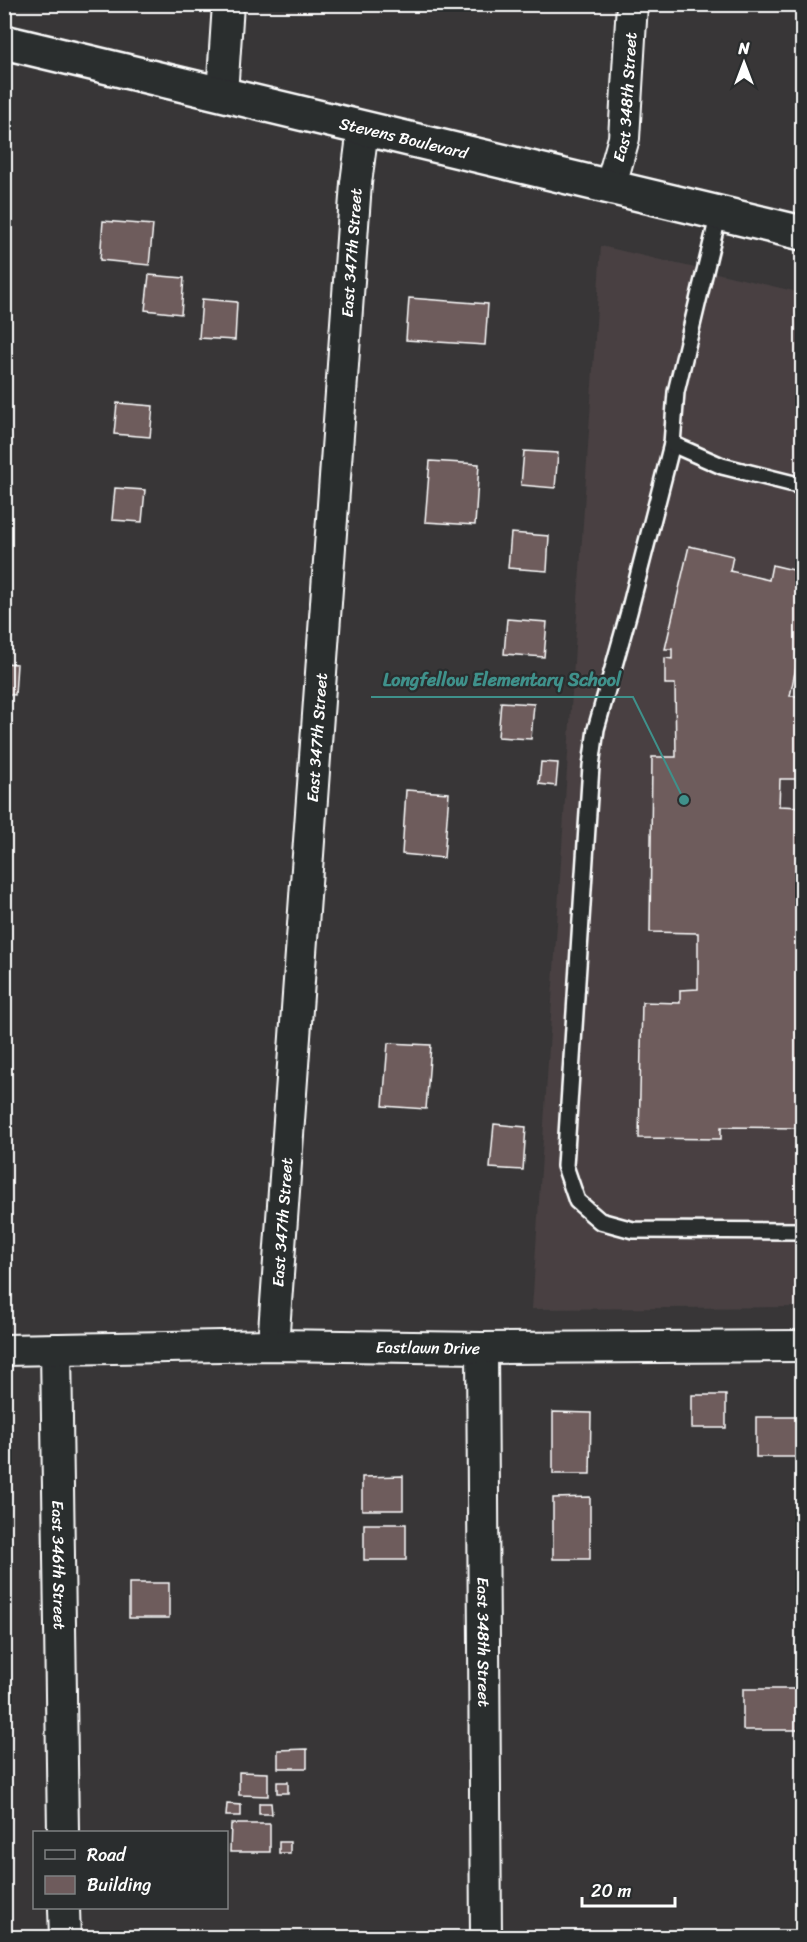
<svg xmlns="http://www.w3.org/2000/svg" width="807" height="1942" viewBox="0 0 807 1942" font-family="Sriracha,sans-serif">
<rect width="100%" height="100%" fill="#383637"/>
<filter id="ink" filterUnits="userSpaceOnUse"><feTurbulence type="fractalNoise" baseFrequency=".0167" numOctaves="2"/><feDisplacementMap in="SourceGraphic" scale="12" xChannelSelector="R" yChannelSelector="G"/><feConvolveMatrix kernelMatrix="1 2 1 2 8 2 1 2 1" color-interpolation-filters="sRGB"/></filter>
<g filter="url(#ink)">
<path fill="#484142" d="M601,246L802,293V1307L532,1309Z"/>
<g fill="#6e5b5c" stroke="#fff" stroke-width="1.5">
<path d="M103,221L153,225L149,265L100,260Z"/>
<path d="M149,275L184,278L181,314L145,310Z"/>
<path d="M409,298L488,304L485,345L406,340Z"/>
<path d="M202,299L237,302L235,340L199,338Z"/>
<path d="M117,403L153,406L150,437L114,434Z"/>
<path d="M524,451L558,453L555,488L521,485Z"/>
<path d="M430,461L479,464L475,525L425,522Z"/>
<path d="M115,488L145,490L142,522L112,520Z"/>
<path d="M511,533L549,536L547,571L508,568Z"/>
<path d="M689,546L733,556L730,571L769,580L772,565L802,572V639L790,696H802V779H780L779,806L802,807V1128L721,1127V1139L639,1138L642,1002L680,1003V990L698,989V933L650,932L652,757H676L675,684H665V658L672,659V649H665Z"/>
<path d="M507,619L547,622L544,657L504,654Z"/>
<path d="M4,663L17,664L15,695L4,694Z"/>
<path d="M501,702L534,704L531,739L498,737Z"/>
<path d="M541,762L558,763L556,786L539,784Z"/>
<path d="M406,790L449,793L444,858L402,854Z"/>
<path d="M388,1043L431,1045L426,1109L383,1106Z"/>
<path d="M494,1124L526,1127L523,1170L490,1168Z"/>
<rect x="692" y="1395" width="34" height="33"/>
<path d="M553,1412L591,1413L590,1474H553Z"/>
<rect x="756" y="1417" width="46" height="40"/>
<path d="M403,1476V1510H362V1477Z"/>
<path d="M590,1497V1559H553V1498Z"/>
<rect x="364" y="1524" width="42" height="36"/>
<rect x="129" y="1583" width="40" height="35"/>
<rect x="743" y="1689" width="59" height="41"/>
<path d="M307,1749V1768H278V1750Z"/>
<path d="M239,1772L268,1773V1796L239,1795Z"/>
<rect x="277" y="1782" width="11" height="11"/>
<path d="M259,1803H271L272,1814H259Z"/>
<path d="M227,1804L241,1805V1816H226Z"/>
<path d="M231,1824H270V1852H230Z"/>
<rect x="279" y="1842" width="11" height="11"/>
</g>
<g fill="none" stroke-linecap="round" stroke-linejoin="round">
<defs>
<g id="service">
<path d="M719,213L676,392L672,444L629,612L596,729L591,766L565,1166L577,1201L600,1221L633,1230L802,1231"/>
<path d="M672,444L722,466L802,486"/>
</g>
<g id="minor">
<path d="M222,94L228,4"/>
<path id="s1" d="M610,188L624,138L632,4"/>
<path id="s2" d="M273,1345L356,183L363,129"/>
<path id="s3" d="M482,1348L486,1938"/>
<path id="s4" d="M56,1349L63,1832"/>
<path id="s5" d="M4,1350L273,1345L482,1348L802,1346"/>
<path d="M64,1908L65,1938"/>
</g>
<g id="tertiary">
<path id="s6" d="M4,42L802,233"/>
</g>
</defs>
<use href="#service" stroke="#fff" stroke-width="20"/>
<use href="#minor" stroke="#fff" stroke-width="34"/>
<use href="#tertiary" stroke="#fff" stroke-width="38"/>
<use href="#service" stroke="#2a2d2e" stroke-width="15"/>
<use href="#minor" stroke="#2a2d2e" stroke-width="30"/>
<use href="#tertiary" stroke="#2a2d2e" stroke-width="33"/>
</g>
</g>
<g text-anchor="middle" dominant-baseline="central" stroke-width="4.5" stroke-linejoin="round" paint-order="stroke">
<g font-size="16" fill="#fff" stroke="#2a2d2e">
<text stroke="none"><textPath href="#s1" startOffset="93">East 348th Street</textPath></text>
<text stroke="none"><textPath href="#s6" startOffset="411">Stevens Boulevard</textPath></text>
<text stroke="none"><textPath href="#s2" startOffset="1095">East 347th Street</textPath></text>
<text stroke="none"><textPath href="#s2" startOffset="609">East 347th Street</textPath></text>
<text stroke="none"><textPath href="#s2" startOffset="123">East 347th Street</textPath></text>
<text stroke="none"><textPath href="#s5" startOffset="424">Eastlawn Drive</textPath></text>
<text stroke="none"><textPath href="#s4" startOffset="216">East 346th Street</textPath></text>
<text stroke="none"><textPath href="#s3" startOffset="294">East 348th Street</textPath></text>
</g>
</g>
<path fill="none" stroke="#3f918b" stroke-width="2" d="M684 800L633 697H371"/>
<circle fill="#3f918b" stroke="#2a2d2e" stroke-width="2" cx="684" cy="800" r="6"/>
<g font-size="18" text-anchor="middle" font-weight="bold" fill="#3f918b" stroke="#2a2d2e" stroke-width="4.5" stroke-linejoin="round" paint-order="stroke">
<text x="502" y="686">Longfellow Elementary School</text>
</g>
<rect width="807" height="1942" fill="none" stroke="#2a2d2e" stroke-width="24"/>
<rect x="12" y="12" width="783" height="1918" fill="none" stroke="#fff" stroke-width="2" filter="url(#ink)"/>
<rect x="33" y="1831" width="195" height="78" fill="#2a2d2e" stroke="#7f8182" stroke-width="1.5"/>
<rect x="45" y="1850" width="30" height="9" fill="#2a2d2e" stroke="#7f8182" stroke-width="1.5"/>
<text x="87" y="1861" font-size="18" fill="#ffffff">Road</text>
<rect x="45" y="1876" width="30" height="18" fill="#6e5b5c" stroke="#7f8182" stroke-width="1.5"/>
<text x="87" y="1891" font-size="18" fill="#ffffff">Building</text>
<g transform="translate(744 63)" stroke="#2a2d2e" stroke-width="4.5" paint-order="stroke">
<path d="M0-4.5L10 22L0 15L-10 22Z" fill="#ffffff"/>
<text y="-9" font-size="16" font-weight="bold" text-anchor="middle" fill="#ffffff">N</text>
</g>
<path d="M582 1897v9h93v-9" fill="none" stroke="#ffffff" stroke-width="3"/>
<text x="591" y="1897" font-size="18" fill="#ffffff" stroke="#2a2d2e" stroke-width="4.5" paint-order="stroke">20 m</text>
</svg>
